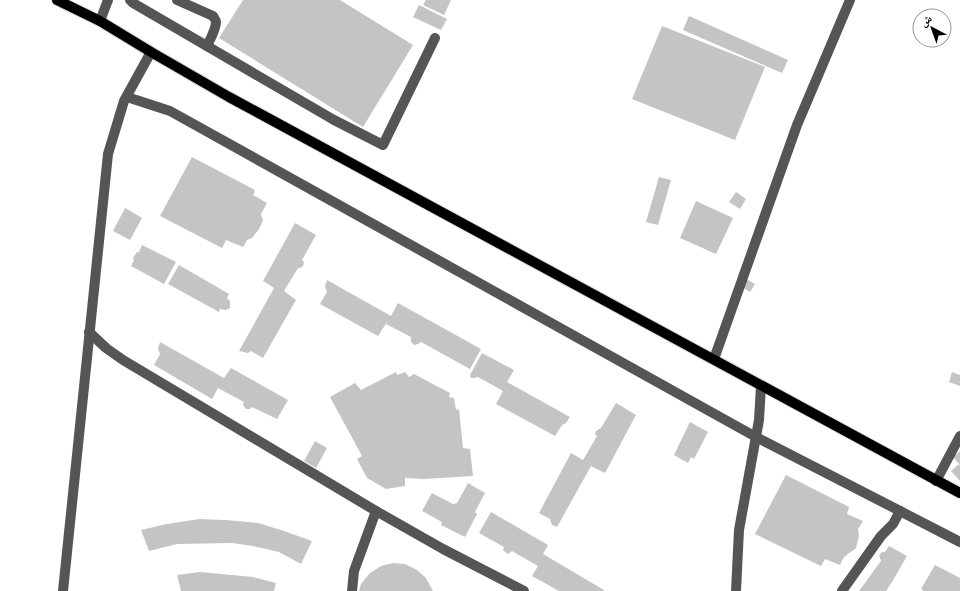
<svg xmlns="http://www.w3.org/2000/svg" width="960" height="591" viewBox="0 0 960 591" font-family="'Noto Sans','Noto Naskh Arabic',sans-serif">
<rect width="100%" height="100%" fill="#fff"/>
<g fill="#c4c4c4">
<path d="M243,0H340L413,45L363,127L219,38Z"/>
<path d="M426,0H451L444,15L423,5Z"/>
<path d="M419,5L447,19L441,30L413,17Z"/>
<path d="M689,16L788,60L782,73L683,30Z"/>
<path d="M662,26L765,67L735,140L632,99Z"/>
<path d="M192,157L255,190L253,195L267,203L261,214L263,221L259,229L252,238L247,240L243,247L226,240L222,248L160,216Z"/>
<path d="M659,177L671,180L658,225L646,222Z"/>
<path d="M736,192L746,199L740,209L729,202Z"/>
<path d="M696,201L733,218L716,254L680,238Z"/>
<path d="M125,208L142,218L130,240L113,231Z"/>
<path d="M295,223L316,235L302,260L304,262L303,266L300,268H298L284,291L296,300L263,358L251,351L248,353L239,351L274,288L263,281Z"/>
<path d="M142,245L176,262L164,284L131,266L134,260L133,258L137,252H139Z"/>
<path d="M179,265L229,294L227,298L230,301V308L226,310L220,309L219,312L168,284Z"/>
<path d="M746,279L755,284L750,292L742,287Z"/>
<path d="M327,280L391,316L398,303L481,349L470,369L421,342L418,344L414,345L411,342V337L386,324L389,319L378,336L320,304L327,292L325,286Z"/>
<path d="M160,342L224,378L231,368L288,400L277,419L252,407L250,409H246L243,405L244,402L218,388L212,399L154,365L160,354L158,349Z"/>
<path d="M482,353L514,370L507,382L570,417L566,423L562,425L555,436L496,404L503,391L478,377L475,378H471L470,375Z"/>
<path d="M396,372L397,375L405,372L409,377L414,374L450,393L449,397L454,398L456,410L459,409L463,448L470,449L473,476L424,479L405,478V486L386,489L367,478L357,459L362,456L330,397L355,383L361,390Z"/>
<path d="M952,372L960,375V386L949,382Z"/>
<path d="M616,403L636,415L605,473L591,466L557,527L552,525L550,519L539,513L571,453L583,460L597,436L595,434L596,431L601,428Z"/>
<path d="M690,422L708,432L694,459L691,457L688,463L674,455Z"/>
<path d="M315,441L327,448L316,468L304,461Z"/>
<path d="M960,451V465L953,457Z"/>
<path d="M959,464L960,466V481L951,471Z"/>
<path d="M786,475L849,507L847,514L863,521L858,529L859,536L856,548L844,557L840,565L825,559L821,566L755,534Z"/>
<path d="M468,483L485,493L475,512L477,514L465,537L441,525L442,522L422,511L432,493L453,504L457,503Z"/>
<path d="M491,512L548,545L543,554L604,590V591H559L532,576L538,566L512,551L508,554L505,552L503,550L504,547L479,533Z"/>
<path d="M199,519L226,520L258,523L281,530L312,541L301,564L279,552L253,546L232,543L177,544L149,551L141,530L167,524Z"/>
<path d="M889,546L907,556L892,582L886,591H859L881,561L879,555L882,552H885Z"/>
<path d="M393,563L405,564L417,570L426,578L433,591H359L361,584L370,573L381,566Z"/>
<path d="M935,565L960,578V591H924L921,589Z"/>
<path d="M200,572L253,577L276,583L274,591H181L177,575Z"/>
</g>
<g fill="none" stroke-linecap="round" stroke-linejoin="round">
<defs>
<path id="major" d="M57,0L100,21L151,52L229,97L960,493"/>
</defs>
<use href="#major" stroke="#dbdbdb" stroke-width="12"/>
<g stroke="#555" stroke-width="10">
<path d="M130,0L133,3L334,120L383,145L435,38"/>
<path d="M177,0L213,16C214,18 216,20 216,22C216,29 210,40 207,46"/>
<path d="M100,21L108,0"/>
<path d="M127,97L170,111L756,437L900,511"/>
<path d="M89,332L106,348L123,360L376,511L443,549L524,591"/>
<path d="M714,359L797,125L850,0"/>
<path d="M936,481L960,436"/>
<path d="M63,591L108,154L124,101L151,52"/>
<path d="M352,591L354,571L376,511"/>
<path d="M736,591L739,530L759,420L761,386"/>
<path d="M842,591L881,536L893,524L900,511L960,542"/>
</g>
<use href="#major" stroke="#000" stroke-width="10"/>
</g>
<g transform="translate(932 28) rotate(319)"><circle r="19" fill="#ffffff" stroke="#999999"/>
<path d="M0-3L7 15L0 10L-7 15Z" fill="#000000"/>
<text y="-6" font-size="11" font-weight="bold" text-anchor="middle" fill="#000000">ش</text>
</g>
</svg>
